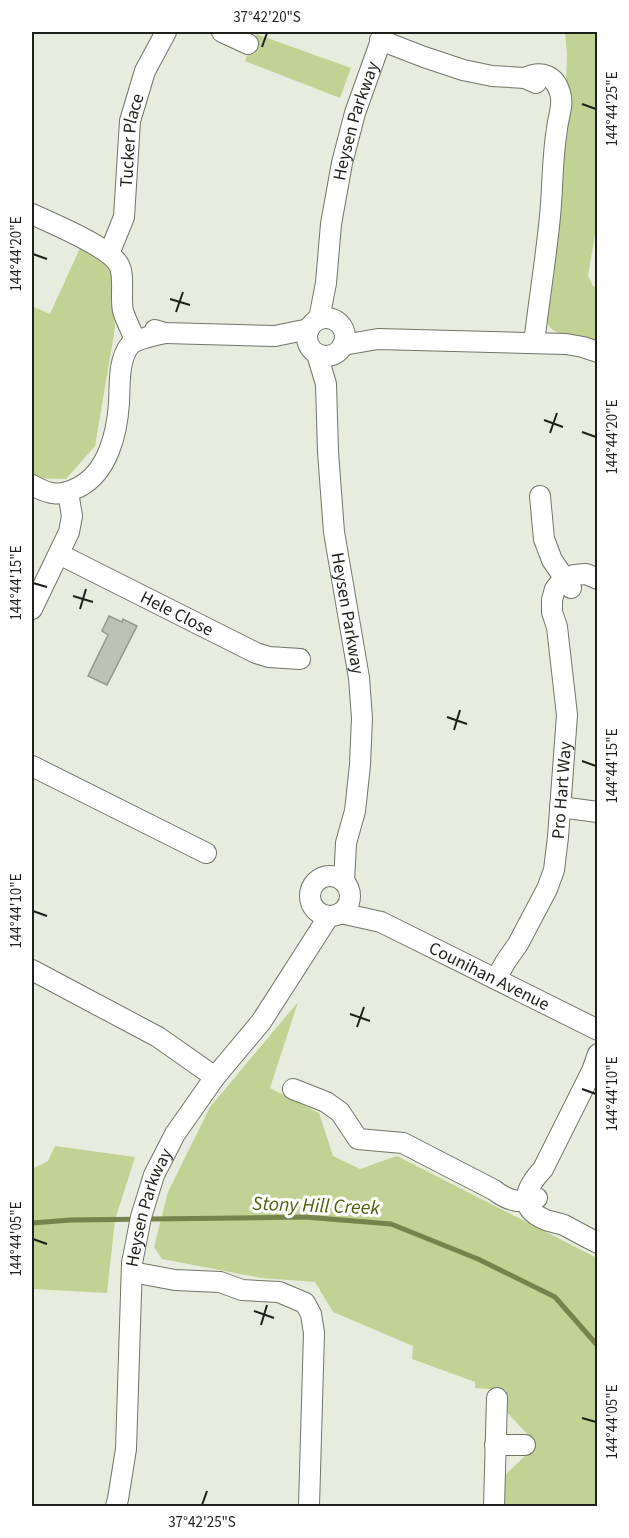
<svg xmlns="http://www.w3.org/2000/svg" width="629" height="1538" viewBox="0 0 629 1538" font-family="'Source Sans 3',sans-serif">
<rect width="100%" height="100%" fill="#e8ecde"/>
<g fill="#c1d294">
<path d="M565,32H597L598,217L588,276L593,286L597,288V343C586,338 561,336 553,330C548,326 547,322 546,316L562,197L567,54Z"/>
<path d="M256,34L351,68L340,98L245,61Z"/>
<path d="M80,248L111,262L115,328L95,446L66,479L33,478L32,477V306L50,314Z"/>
<path d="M298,1002L270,1088L319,1113L333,1156L360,1169L397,1156L597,1258V1506H502L503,1477L528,1453L529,1436L505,1410L506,1390L475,1388V1382L412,1359L413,1346L333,1312L315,1282L261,1278L162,1259L154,1247L168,1192L210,1107Z"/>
<path d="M55,1146L135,1157L115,1220L107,1293L32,1289V1169L48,1161Z"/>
</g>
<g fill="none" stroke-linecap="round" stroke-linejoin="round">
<path stroke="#76834d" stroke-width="5" d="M32,1223L71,1220L305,1217L391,1224L478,1259L555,1297L598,1346"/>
</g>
<path fill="#bdc1b3" stroke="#94988a" stroke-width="1.5" d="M109,616L122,622L123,619L137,626L107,685L88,676L108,635L102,631Z"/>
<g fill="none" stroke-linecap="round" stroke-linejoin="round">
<defs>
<g id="street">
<path d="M222,32L248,44"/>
<path d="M380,40L424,57L463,70L492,76L525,78L536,83"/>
<path d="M525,78C541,70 555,75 560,93C564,105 558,117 557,129C552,158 553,187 550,216C546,258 539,301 534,343"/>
<path d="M32,214C51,223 110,247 119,265C125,276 120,297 123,311C126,321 132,331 135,341"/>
<path id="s1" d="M109,254L124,217L130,121L145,71L166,32"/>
<circle cx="326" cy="337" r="19"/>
<path id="s2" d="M319,319L326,283L331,224L342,163L355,113L384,32"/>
<path d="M155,330L165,333L275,336L309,329"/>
<path d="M343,345L378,339L566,344L583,347L598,352"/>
<path id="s3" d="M317,354L326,384L328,452L334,532L359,678L362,718L360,765L355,811L346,843L344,882"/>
<path d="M32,485C50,495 60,497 79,487C108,472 117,433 119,403C120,385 118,360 130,345C136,339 156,335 165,333"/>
<path d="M540,496L544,539L552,560L571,588"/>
<path id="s4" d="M59,554L256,653L269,657L300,659"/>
<path d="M32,609L69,532L72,516L68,492"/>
<path d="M32,766L206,853"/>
<path d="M560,807L598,812"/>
<circle cx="330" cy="896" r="20"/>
<path id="s5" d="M341,913L381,922L598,1030"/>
<path d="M32,970L158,1037L215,1077"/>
<path id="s6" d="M496,979L506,961L518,944L547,889L554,870L558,837L567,715L557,627L552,612V600L555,589L564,578L574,575L586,574L598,579"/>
<path d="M598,1054L592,1071L543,1169C526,1187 516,1208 546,1220C552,1222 558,1223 564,1225C575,1231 586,1237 598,1243"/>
<path d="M293,1089L326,1102L340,1112L358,1139L403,1143L494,1190C508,1201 520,1204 537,1198"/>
<path d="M132,1272L175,1280L220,1282L242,1290L279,1292L305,1303L311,1314L314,1333L309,1506"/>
<path d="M495,1445H525"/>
<path id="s7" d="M116,1506L118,1499L126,1449L132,1263L141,1217L154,1175L175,1134L215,1077L261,1022L329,916"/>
<path d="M494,1506L497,1398"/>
</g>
</defs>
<use href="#street" stroke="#717568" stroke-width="22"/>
<use href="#street" stroke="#fff" stroke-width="20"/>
</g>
<path fill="none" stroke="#1e201b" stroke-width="2" d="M262,47L267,33M582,104L596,109M33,254L47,259M170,299L190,305M176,312L183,292M544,420L563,427M582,432L596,437M550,433L557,413M33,583L47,587M73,596L93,602M80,609L86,589M447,717L467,724M454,730L460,710M582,761L596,766M33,911L47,916M350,1014L370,1021M357,1027L364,1007M582,1089L596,1094M33,1239L47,1244M254,1311L274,1318M261,1325L267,1305M582,1418L596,1422M202,1505L207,1491"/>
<g text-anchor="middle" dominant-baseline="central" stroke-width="6" stroke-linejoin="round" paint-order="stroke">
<g font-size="18" fill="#1e201b" stroke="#fff">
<text stroke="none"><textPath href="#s2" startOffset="202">Heysen Parkway</textPath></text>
<text stroke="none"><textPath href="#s1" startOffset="117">Tucker Place</textPath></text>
<text stroke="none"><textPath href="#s4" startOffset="132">Hele Close</textPath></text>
<text stroke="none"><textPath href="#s3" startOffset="262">Heysen Parkway</textPath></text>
<text stroke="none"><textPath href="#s6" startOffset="204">Pro Hart Way</textPath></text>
<text stroke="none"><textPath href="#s5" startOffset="162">Counihan Avenue</textPath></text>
<text stroke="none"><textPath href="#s7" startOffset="302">Heysen Parkway</textPath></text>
</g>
<g font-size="20" font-style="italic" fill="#506009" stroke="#fff">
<text transform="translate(316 1206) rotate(2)">Stony Hill Creek</text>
</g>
</g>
<rect width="629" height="1538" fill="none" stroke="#ffffff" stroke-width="66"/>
<rect x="33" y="33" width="563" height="1472" fill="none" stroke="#1e201b" stroke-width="2"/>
<g font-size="15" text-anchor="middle" fill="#1e201b">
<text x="267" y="22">37°42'20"S</text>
<text transform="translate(612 109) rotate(-90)" y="5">144°44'25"E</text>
<text transform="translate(16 254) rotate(-90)" y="5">144°44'20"E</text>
<text transform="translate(612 437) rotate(-90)" y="5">144°44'20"E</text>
<text transform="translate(16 583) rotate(-90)" y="5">144°44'15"E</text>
<text transform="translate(612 766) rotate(-90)" y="5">144°44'15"E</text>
<text transform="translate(16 911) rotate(-90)" y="5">144°44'10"E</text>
<text transform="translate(612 1094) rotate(-90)" y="5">144°44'10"E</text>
<text transform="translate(16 1239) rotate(-90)" y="5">144°44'05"E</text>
<text transform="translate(612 1422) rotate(-90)" y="5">144°44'05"E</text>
<text x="202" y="1527">37°42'25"S</text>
</g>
</svg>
